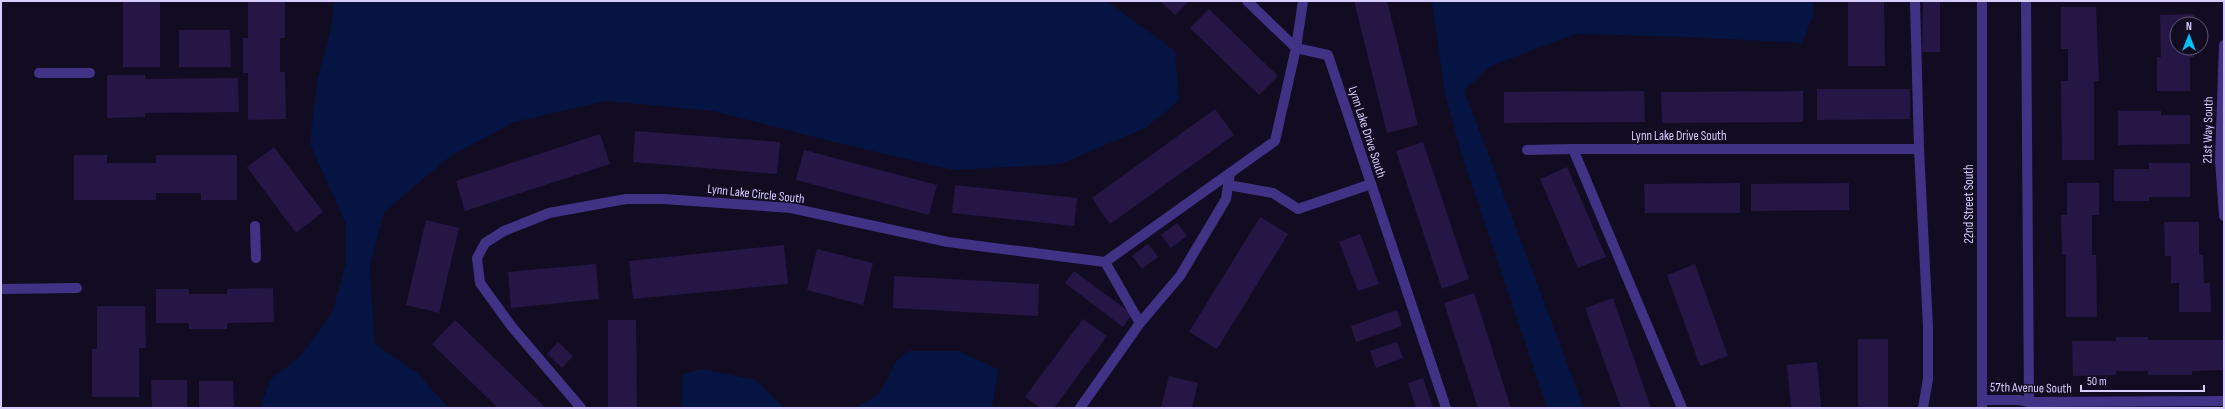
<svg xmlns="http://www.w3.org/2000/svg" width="2225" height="409" viewBox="0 0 2225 409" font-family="'Sofia Sans Condensed',sans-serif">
<rect width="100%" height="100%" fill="#120c22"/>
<g fill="#051442">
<path d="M334,1H1107L1175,51L1179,101L1145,128L1061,164L953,170L826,140L714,111L606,101L514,122L449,157L384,212L370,266L374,343L417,373L449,408H260L271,379L301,356L332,313L346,263V224L310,144L317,82L331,28Z"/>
<path d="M1432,1H1813V16L1802,43L1690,37L1575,34L1491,66L1464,90L1584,408H1547L1461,152L1445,94Z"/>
<path d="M909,351H959L998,369L992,408H855L879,394L898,359Z"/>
<path d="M702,369L756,380L784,408H682L683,374Z"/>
</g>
<g fill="#251645">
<rect x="123" y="1" width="37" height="66"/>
<path d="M248,1H285V38H280V72H285L286,119L248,120V73H243V38H248Z"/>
<path d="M1160,1H1189L1175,15Z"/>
<path d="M1354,1H1387L1418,125L1387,133Z"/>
<path d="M1848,1H1884L1885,66H1848Z"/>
<path d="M1923,1H1940V52H1922Z"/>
<path d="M2061,7H2096L2099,81H2094V160H2062L2061,81H2068V49H2061Z"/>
<path d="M1209,9L1278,76L1259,95L1190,28Z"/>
<path d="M2194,14V24H2177V48H2194V57H2190V91H2157V57H2161L2160,15Z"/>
<path d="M179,30H230L231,67H179Z"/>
<path d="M107,75H145V79L238,78L239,112L145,113V117L107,118Z"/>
<path d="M1817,89H1910V119L1817,120Z"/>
<path d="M1644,91L1645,122L1504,123V92Z"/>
<path d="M1803,91V122L1662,123L1661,92Z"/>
<path d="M1215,109L1234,135L1110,224L1092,198Z"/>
<path d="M2118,111H2161V115H2190V144L2118,145Z"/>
<path d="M635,131L780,142L777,174L633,162Z"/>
<path d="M600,134L610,164L465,211L456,181Z"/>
<path d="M1423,142L1469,279L1442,289L1396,151Z"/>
<path d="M274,147L323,212L296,233L247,167Z"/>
<path d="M804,150L937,185L929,215L796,180Z"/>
<path d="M74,155H107V163H156V155H237V200H201V193H156V200H74Z"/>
<path d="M2149,163H2190V197H2149V201H2114V169H2149Z"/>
<path d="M1567,167L1606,257L1578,268L1540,179Z"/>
<path d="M1740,183V213H1645L1644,184Z"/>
<path d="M1849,183V210L1751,211V184Z"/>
<path d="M2067,183H2099V215H2092V255H2096L2097,317H2066V255H2062L2061,215H2067Z"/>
<path d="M955,185L1077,198L1074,226L952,213Z"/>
<path d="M1260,217L1288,234L1217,349L1189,332Z"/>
<path d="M426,220L459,228L439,313L406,305Z"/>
<path d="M2164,222H2199V255H2203L2204,283H2210L2211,312H2179V283H2171V256H2165Z"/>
<path d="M1177,223L1187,236L1171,248L1161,235Z"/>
<path d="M1360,234L1379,284L1358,291L1339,242Z"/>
<path d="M1148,244L1158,257L1142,269L1132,256Z"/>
<path d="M784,245L788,284L633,299L629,261Z"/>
<path d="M817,249L873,263L863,305L807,290Z"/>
<path d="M596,264L599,299L511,308L508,272Z"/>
<path d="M1695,264L1728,356L1700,366L1667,275Z"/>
<path d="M1074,271L1132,314L1123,327L1065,283Z"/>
<path d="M894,276L1039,284L1038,316L893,308Z"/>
<path d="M273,288L274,322L227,323V329H189V323H156V289H189V294H227V289Z"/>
<path d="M1474,293L1511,408H1478L1444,303Z"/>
<path d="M1613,298L1651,408H1621L1585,308Z"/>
<path d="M97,306H145L146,348H139V397H92V349H97Z"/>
<path d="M1397,310L1402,326L1356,342L1351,326Z"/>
<path d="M1083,319L1107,336L1054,408H1041L1025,397Z"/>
<path d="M455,320L546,408H498L432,344Z"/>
<path d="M608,320H636L637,408H608Z"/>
<path d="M2116,337H2148V340H2224V370L2192,371V375H2148V371H2116V375L2073,376L2072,341H2116Z"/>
<rect x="1858" y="339" width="30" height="69"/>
<path d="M558,342L573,356L562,368L547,354Z"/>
<path d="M1397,342L1403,358L1376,368L1370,351Z"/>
<path d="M1817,362L1821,408H1791L1787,365Z"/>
<path d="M1169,376L1198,383L1192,408H1161Z"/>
<path d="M1423,378L1433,408H1416L1408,383Z"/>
<path d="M151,380H187V408H152Z"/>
<path d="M199,381H233L234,408H199Z"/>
</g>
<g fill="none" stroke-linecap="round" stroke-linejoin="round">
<g stroke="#403385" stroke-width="10">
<path d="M1303,1L1296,48L1328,55L1446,408"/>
<path d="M2026,1L2029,402"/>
<path d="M2224,45L2220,160L2224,216"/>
<path d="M39,73H90"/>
<path d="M1919,149L1928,327V379L1923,408"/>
<path d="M1527,150L1573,149"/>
<path d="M1228,185L1273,193L1298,209L1371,184"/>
<path d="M255,226L256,258"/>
<path d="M1105,262L1275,141L1296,48L1247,1"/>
<path d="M1,289L77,288"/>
<path d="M1140,323L1180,276L1226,199L1230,173"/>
<path d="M1982,400H2019L2029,402L2224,401"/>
<path d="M581,408L512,327L480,283L477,258L485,243L504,231L549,213L626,199H664L791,208L948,242L1105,262L1140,323L1080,408"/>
<path d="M1682,408L1573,149H1919L1915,1"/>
<path d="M1982,408V1"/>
</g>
</g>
<g text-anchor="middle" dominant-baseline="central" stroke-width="3" stroke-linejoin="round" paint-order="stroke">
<g font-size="13" fill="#d8cdff" stroke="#120c22">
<text transform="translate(2208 130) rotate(-89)">21st Way South</text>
<text transform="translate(1367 132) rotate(72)">Lynn Lake Drive South</text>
<text x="1679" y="136">Lynn Lake Drive South</text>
<text transform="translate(756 194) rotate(6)">Lynn Lake Circle South</text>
<text transform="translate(1969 204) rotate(-90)">22nd Street South</text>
<text transform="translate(2031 388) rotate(1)">57th Avenue South</text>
</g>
</g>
<rect width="2225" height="409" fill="none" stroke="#d8cdff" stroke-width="4"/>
<g transform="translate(2189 36)"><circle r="19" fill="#120c22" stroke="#61597a"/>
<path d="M0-3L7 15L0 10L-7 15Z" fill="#00c2f8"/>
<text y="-6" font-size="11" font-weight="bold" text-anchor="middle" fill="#d8cdff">N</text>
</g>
<path d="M2081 385v6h123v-6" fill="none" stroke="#d8cdff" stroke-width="2"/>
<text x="2087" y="385" font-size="12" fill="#d8cdff" stroke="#120c22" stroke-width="3" paint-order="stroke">50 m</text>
</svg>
